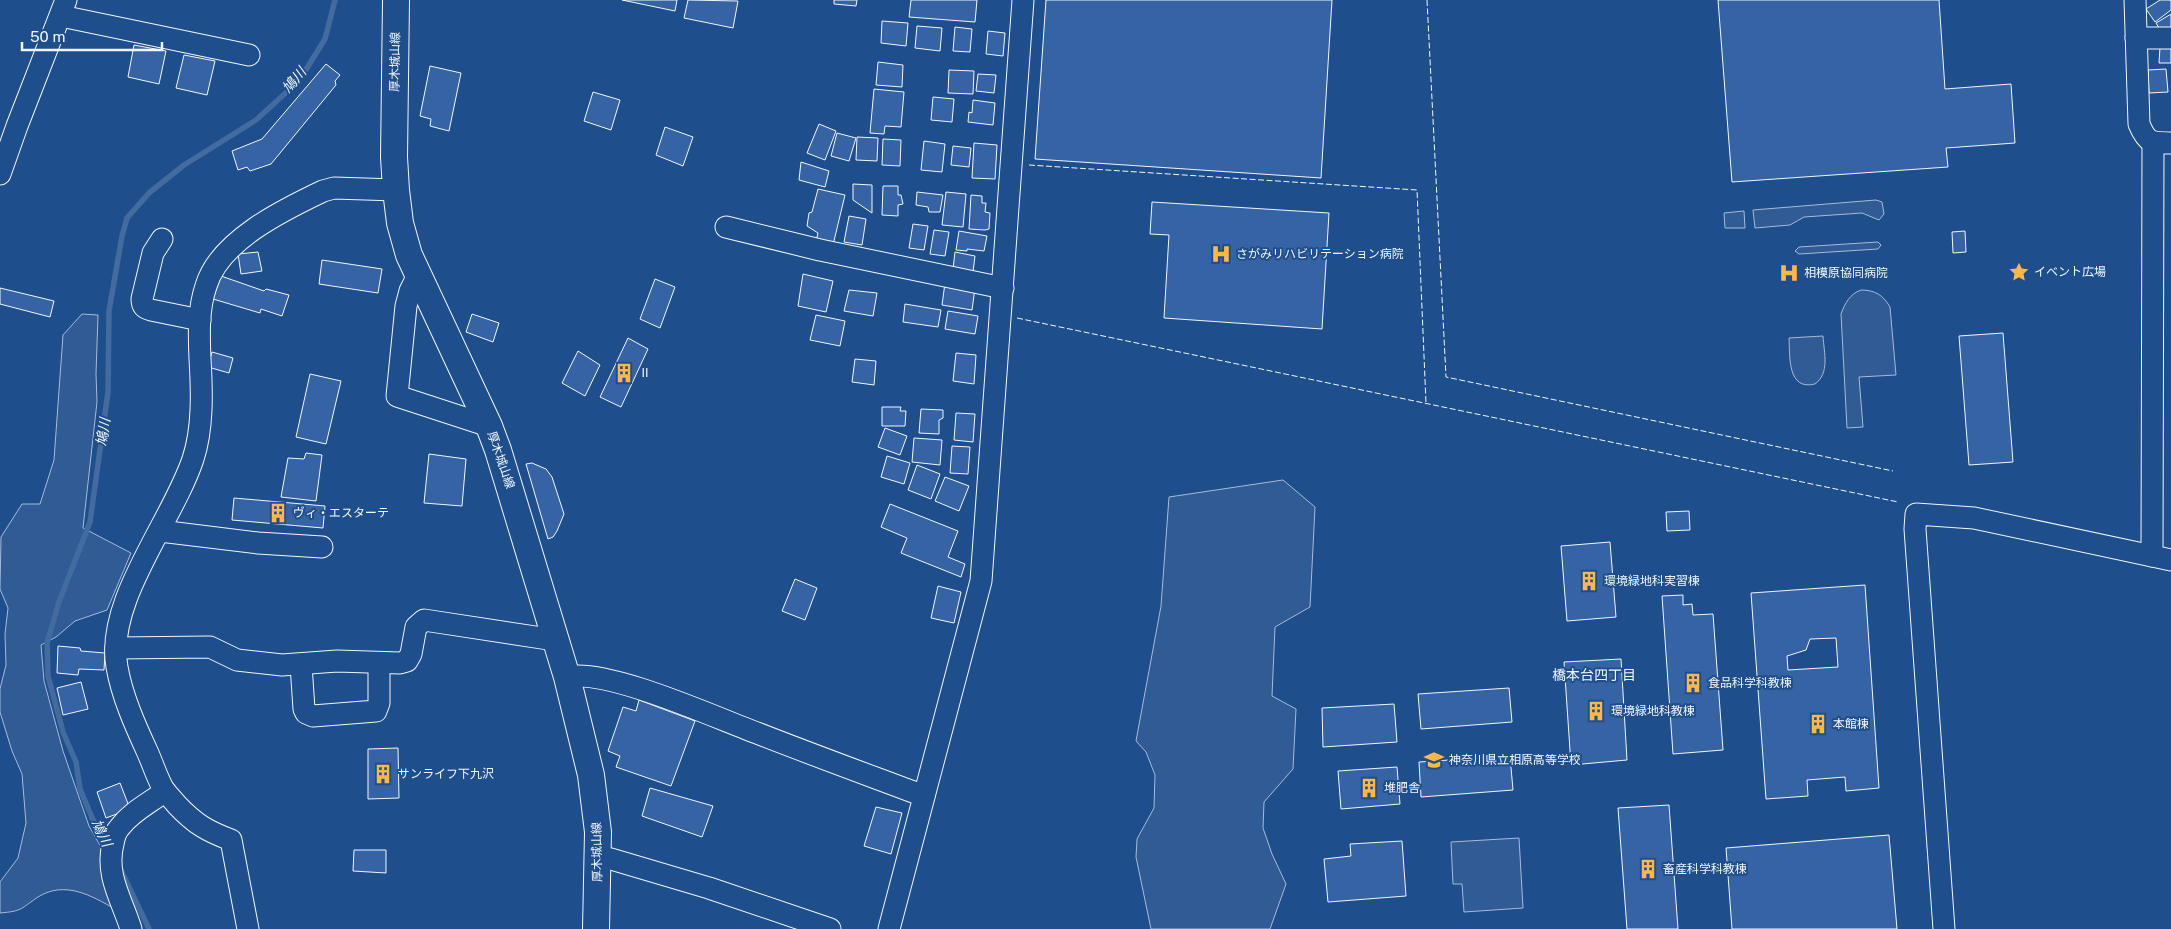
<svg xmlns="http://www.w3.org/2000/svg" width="2171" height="929" viewBox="0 0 2171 929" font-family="'Public Sans','Noto Sans JP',sans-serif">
<rect width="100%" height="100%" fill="#1f4e8c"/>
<g fill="#305b95" stroke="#a8bbd7">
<path d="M1876,200L1882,202L1884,214L1879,220L1862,213L1804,217L1790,225L1755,228L1753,210Z"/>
<path d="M1744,211L1745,228H1725L1724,213Z"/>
<path d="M1878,242L1881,245L1878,249L1799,254L1795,251L1799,247Z"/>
<path d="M1861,290C1875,290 1883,295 1890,307L1896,375L1859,377L1863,427L1847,428L1841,314C1845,303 1850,294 1861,290Z"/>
<path d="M82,314L98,315L96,374L97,402L83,528L131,553L107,610L75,621L56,637L41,645L44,681L63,751L89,826L122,884L115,909C92,896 65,880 38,897C20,909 23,911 0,913V882L18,858L26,823L22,774L12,751L0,712V689L6,665L5,634L8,608L0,589L1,537L22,504H40L54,460L63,335Z"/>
<path d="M1823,336C1824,353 1830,373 1815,384C1787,391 1790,356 1789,338Z"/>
<path d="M1283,480L1315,507L1310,607L1275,627L1272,696L1296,709L1293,769L1264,802L1263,828L1272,854L1286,884L1270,929H1151L1136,857L1137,839L1154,808L1155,775L1146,752L1136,741L1161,606L1169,497Z"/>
<path d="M1519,838L1523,908L1464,912L1462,884H1453L1451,842Z"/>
</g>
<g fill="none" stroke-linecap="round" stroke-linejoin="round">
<g stroke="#446ba0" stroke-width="5.5">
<path d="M107,842L93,820L80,789L76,762L63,732L48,676L47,643L59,602L90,522L108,392L109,311L122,236L127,218L149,193L184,165L256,120L291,88L307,68L325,39L335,0"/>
<path d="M120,868L149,929"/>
</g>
</g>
<g fill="#3563a3" stroke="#f2f6ff" fill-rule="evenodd">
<path d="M622,0H677L675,11Z"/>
<path d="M688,0L738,1L733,28L684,18Z"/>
<path d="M834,0H857L856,6L834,4Z"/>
<path d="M911,0H977L975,22L909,17Z"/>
<path d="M1046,0H1332L1321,178L1035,159Z"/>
<path d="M1718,0H1939L1945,89L2011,84L2015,143L1946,148L1948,167L1732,182Z"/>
<path d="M2160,0H2171V10L2155,22L2146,9Z"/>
<path d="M2171,14V30L2168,27L2161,31L2156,23Z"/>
<path d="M882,21L908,23L906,46L881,43Z"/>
<path d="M917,26L942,28L940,51L915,48Z"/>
<path d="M955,27L972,29L970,52L953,51Z"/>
<path d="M988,31L1005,33L1003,56L986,54Z"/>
<path d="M134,45L166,51L159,84L128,77Z"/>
<path d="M2160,47H2171V63H2159Z"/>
<path d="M184,55L215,61L207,95L176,88Z"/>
<path d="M878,62L903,65L902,87L876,85Z"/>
<path d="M326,64L340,75L335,81L336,85L271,164L250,171L247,167L238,170L232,151L262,139Z"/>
<path d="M430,66L461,73L449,131L430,126L431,119L420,116Z"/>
<path d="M2166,69L2168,92L2149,93L2148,70Z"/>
<path d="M949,70L974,71L973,94L948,93Z"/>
<path d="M978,74L996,75L994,93L976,91Z"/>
<path d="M874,89L904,92L901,127L885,126L884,134L870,133Z"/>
<path d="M593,92L620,100L611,130L584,121Z"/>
<path d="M933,97L954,99L952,122L931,120Z"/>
<path d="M973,100L995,103L993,125L968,122L969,112L972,113Z"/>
<path d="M819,124L836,131L825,160L807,153Z"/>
<path d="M665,127L693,137L683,166L656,155Z"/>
<path d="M837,133L856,138L849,161L831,156Z"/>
<path d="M857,137L878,138L877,161L856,160Z"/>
<path d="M883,139L901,140L900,166L882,165Z"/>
<path d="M924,141L945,144L942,172L921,170Z"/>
<path d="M974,143L997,145L995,179L972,178Z"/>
<path d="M953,146L971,148L969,167L951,165Z"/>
<path d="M801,162L829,171L825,187L799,180Z"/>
<path d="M853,184L872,185V213L853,200Z"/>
<path d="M883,186H898V195H901L903,204L898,205V216L882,215Z"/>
<path d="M818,189L845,195L833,245L816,241L818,233L807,226L809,213L812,212Z"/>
<path d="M917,192L943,195L940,212H929L928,207L916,205Z"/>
<path d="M946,192L966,194L963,227L942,225Z"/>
<path d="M971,195L982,196V203H986L985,212L990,213L989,229L985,230L969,229Z"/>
<path d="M1152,202L1329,213L1322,329L1164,318L1169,235L1150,234Z"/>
<path d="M849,216L866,219L862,245L844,242Z"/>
<path d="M913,224L928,226L924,250L909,248Z"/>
<path d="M934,230L949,232L945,256L930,254Z"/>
<path d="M959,231L987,236L984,251L967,249V251L956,250Z"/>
<path d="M1965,231L1966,252L1953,253L1952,232Z"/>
<path d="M258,252L262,271L241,274L238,254Z"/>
<path d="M955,252L975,256L973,272L953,269Z"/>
<path d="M322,260L382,269L378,293L319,284Z"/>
<path d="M803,274L833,281L826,312L798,306Z"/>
<path d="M221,276L264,291L266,289L289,295L282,316L261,309L260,313L213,299Z"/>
<path d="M655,279L675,287L660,328L640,319Z"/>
<path d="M945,283L975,288L972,310L942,305Z"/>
<path d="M0,288L54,301L50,317L0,304Z"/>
<path d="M849,290L877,293L873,316L844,311Z"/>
<path d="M905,304L941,310L938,327L903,322Z"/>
<path d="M948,311L978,316L975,334L945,329Z"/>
<path d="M472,314L499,323L493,342L466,332Z"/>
<path d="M816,315L845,321L840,346L810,340Z"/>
<path d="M2003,333L2013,462L1969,465L1959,336Z"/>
<path d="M628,338L648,349L621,407L600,397Z"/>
<path d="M578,351L600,365L585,396L562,383Z"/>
<path d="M212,352L233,358L229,373L208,367Z"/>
<path d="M956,353L976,355L974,384L953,381Z"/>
<path d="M855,359L876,361L874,385L852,382Z"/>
<path d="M310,374L341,381L326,444L296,437Z"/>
<path d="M882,407H901L900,411H906L905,426H882Z"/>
<path d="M921,409L943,410V418L939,420V434L919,433Z"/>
<path d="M956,413L975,414L973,442L954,440Z"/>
<path d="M885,428L907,436L900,455L878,447Z"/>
<path d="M914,438L942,440L940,465L912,462Z"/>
<path d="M952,446L970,447L968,474L950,473Z"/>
<path d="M306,453L322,455L316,501L281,497L288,458L304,459Z"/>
<path d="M429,454L466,459L462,506L424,503Z"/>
<path d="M887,456L910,463L904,484L881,477Z"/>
<path d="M532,463L546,469L552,477L564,514L557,531L553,537L548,539L526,464Z"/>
<path d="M917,465L940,474L931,499L908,490Z"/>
<path d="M945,477L969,486L959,511L935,501Z"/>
<path d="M234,498L325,506L323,528L232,520Z"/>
<path d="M890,504L958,531L948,557L965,564L961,577L901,553L907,538L881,527Z"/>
<path d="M1689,511L1690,530L1667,531L1666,512Z"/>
<path d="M1610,542L1616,617L1567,621L1561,546Z"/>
<path d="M795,579L817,588L805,620L782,611Z"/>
<path d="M1865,585L1879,788L1846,791L1845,777L1807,780L1808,796L1766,799L1751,593ZM1836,638L1838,667L1788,670L1787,656L1806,650L1810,639Z"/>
<path d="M938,586L961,592L954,623L931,618Z"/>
<path d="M1683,595V605L1692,604L1693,615L1713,614L1723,750L1673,754L1662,596Z"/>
<path d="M58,646L80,648L81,651L105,653L104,670L79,669L78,675L57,673Z"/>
<path d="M1621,659L1627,760L1571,765L1564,662Z"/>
<path d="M81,682L88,709L63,715L57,688Z"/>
<path d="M1509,688L1512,722L1421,729L1418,694Z"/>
<path d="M639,700L695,721L671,786L616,767L620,756L608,751L623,707L636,711Z"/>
<path d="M1394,704L1397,742L1323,747L1322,708Z"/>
<path d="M398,748L399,798L368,799V749Z"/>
<path d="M1510,756L1513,790L1421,797L1419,762Z"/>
<path d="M1397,767L1400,804L1341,809L1338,771Z"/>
<path d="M120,783L130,809L106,818L97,792Z"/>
<path d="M650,788L713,806L702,837L642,816Z"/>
<path d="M1669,805L1678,929H1627L1618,808Z"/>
<path d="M876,807L902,813L891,854L864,846Z"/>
<path d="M1889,835L1897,929H1732L1726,848Z"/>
<path d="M1402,841L1406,896L1328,902L1324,859L1351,856L1350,844Z"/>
<path d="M354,850H386V873L353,871Z"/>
</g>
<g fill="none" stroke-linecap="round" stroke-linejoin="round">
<defs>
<g id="minor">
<path d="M2135,0L2139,124C2147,143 2151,143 2171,143"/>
<path d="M61,16L249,55"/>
<path d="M2136,38H2171"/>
<path d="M0,174L17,126L66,0"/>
<path d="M726,227L820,250L1003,288"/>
<path d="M162,239L153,253L142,299C142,306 144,308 151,310L200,320"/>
<path d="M418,275L410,291L406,306L397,396L489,426"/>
<path d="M160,531L258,543L322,547"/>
<path d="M2152,556L2153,143"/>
<path d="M116,648L210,647L237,660L282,665L337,661L400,663L407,661L411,654L416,627L424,620L555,640"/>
<path d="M301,665L304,709L306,713L313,716L376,711L379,703V663"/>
<path d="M567,677C607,668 716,718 757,733C813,755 868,775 924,796"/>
<path d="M599,858L611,859L709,888L830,929"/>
<path d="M131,929C122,900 105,875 113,844C114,838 115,832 120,827C132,811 150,803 165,791"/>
<path d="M248,929L231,840C207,831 195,824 177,805C173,800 168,795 164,790C157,778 153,764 147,751C135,725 122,696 117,667C105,601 172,522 193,459C203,429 202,392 200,359C199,336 198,309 206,286C219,241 283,210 323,191L334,188L396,190"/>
<path d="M889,929L981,581L1023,0"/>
<path d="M1944,929L1915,529L1916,514L1974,518L2171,560"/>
</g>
<path id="major" d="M396,0L394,157L396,190L400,223L409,255L489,426L498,450L567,677L591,775L598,832L596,929"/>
</defs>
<use href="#minor" stroke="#f2f6ff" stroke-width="23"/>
<use href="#major" stroke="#f2f6ff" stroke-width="28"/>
<use href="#minor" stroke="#1f4e8c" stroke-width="21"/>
<use href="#major" stroke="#1f4e8c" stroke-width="26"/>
<g stroke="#f2f6ff" stroke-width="1" stroke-dasharray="6 2.5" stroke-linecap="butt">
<path d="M1427,0L1446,377L1893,471"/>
<path d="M1029,165L1417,190L1426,403"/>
<path d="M1017,318L1898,502"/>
</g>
</g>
<defs>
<symbol id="hospital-bare" viewBox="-9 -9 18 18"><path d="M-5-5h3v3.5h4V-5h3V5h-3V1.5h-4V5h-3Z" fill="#ffb74d" stroke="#1f4e8c" stroke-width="2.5" paint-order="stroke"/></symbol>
<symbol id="sight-bare" viewBox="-9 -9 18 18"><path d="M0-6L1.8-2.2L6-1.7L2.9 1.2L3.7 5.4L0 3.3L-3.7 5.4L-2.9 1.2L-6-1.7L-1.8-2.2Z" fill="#ffb74d" stroke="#1f4e8c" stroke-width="2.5" paint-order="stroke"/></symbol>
<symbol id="building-bare" viewBox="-9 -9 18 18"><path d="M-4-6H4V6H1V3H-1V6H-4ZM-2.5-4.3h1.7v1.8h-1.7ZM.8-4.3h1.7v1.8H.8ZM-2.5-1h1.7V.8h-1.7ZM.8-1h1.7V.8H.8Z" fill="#ffb74d" stroke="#1f4e8c" stroke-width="2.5" paint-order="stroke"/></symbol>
<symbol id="school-bare" viewBox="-9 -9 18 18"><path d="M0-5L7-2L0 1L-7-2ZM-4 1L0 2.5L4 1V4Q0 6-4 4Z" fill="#ffb74d" stroke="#1f4e8c" stroke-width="2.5" paint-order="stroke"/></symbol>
</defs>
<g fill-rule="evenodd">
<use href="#hospital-bare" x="1207" y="240" width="28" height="28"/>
<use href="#sight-bare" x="2005" y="258" width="28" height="28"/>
<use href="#hospital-bare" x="1775" y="259" width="28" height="28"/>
<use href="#building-bare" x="610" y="359" width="28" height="28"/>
<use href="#building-bare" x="264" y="499" width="28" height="28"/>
<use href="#building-bare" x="1575" y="567" width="28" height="28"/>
<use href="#building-bare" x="1679" y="669" width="28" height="28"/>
<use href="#building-bare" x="1582" y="697" width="28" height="28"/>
<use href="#building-bare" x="1804" y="710" width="28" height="28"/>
<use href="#school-bare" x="1420" y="746" width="28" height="28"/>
<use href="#building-bare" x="369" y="760" width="28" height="28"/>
<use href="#building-bare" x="1355" y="774" width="28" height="28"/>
<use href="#building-bare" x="1634" y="855" width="28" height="28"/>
</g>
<g text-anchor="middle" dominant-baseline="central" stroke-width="4" stroke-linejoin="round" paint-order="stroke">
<g font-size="12" fill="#f2f6ff" stroke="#1f4e8c">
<text transform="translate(395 62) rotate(-89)">厚木城山線</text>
<text transform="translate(501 460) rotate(71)">厚木城山線</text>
<text transform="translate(597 852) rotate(-91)">厚木城山線</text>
</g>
<g font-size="12" fill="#f2f6ff" stroke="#1f4e8c" text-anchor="start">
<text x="1236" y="254">さがみリハビリテーション病院</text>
<text x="2034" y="272">イベント広場</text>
<text x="1804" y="273">相模原協同病院</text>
<text x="639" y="373">Ⅱ</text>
<text x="293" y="513">ヴィ・エスターテ</text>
<text x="1604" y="581">環境緑地科実習棟</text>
<text x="1708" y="683">食品科学科教棟</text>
<text x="1611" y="711">環境緑地科教棟</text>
<text x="1833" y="724">本館棟</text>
<text x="1449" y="760">神奈川県立相原高等学校</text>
<text x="398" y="774">サンライフ下九沢</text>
<text x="1384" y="788">堆肥舎</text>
<text x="1663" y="869">畜産科学科教棟</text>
</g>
<g font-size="14" font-style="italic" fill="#f2f6ff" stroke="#1f4e8c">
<text transform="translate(294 80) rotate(-51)">鳩川</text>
<text transform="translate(103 432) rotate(-82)">鳩川</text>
<text transform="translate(102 833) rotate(64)">鳩川</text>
</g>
<g font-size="14" fill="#f2f6ff" stroke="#1f4e8c">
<text x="1594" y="675">橋本台四丁目</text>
</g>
</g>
<path d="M22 42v8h140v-8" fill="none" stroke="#f2f6ff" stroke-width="2.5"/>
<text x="30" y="42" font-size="15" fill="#f2f6ff" stroke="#1f4e8c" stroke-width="4" paint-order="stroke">50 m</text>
</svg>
